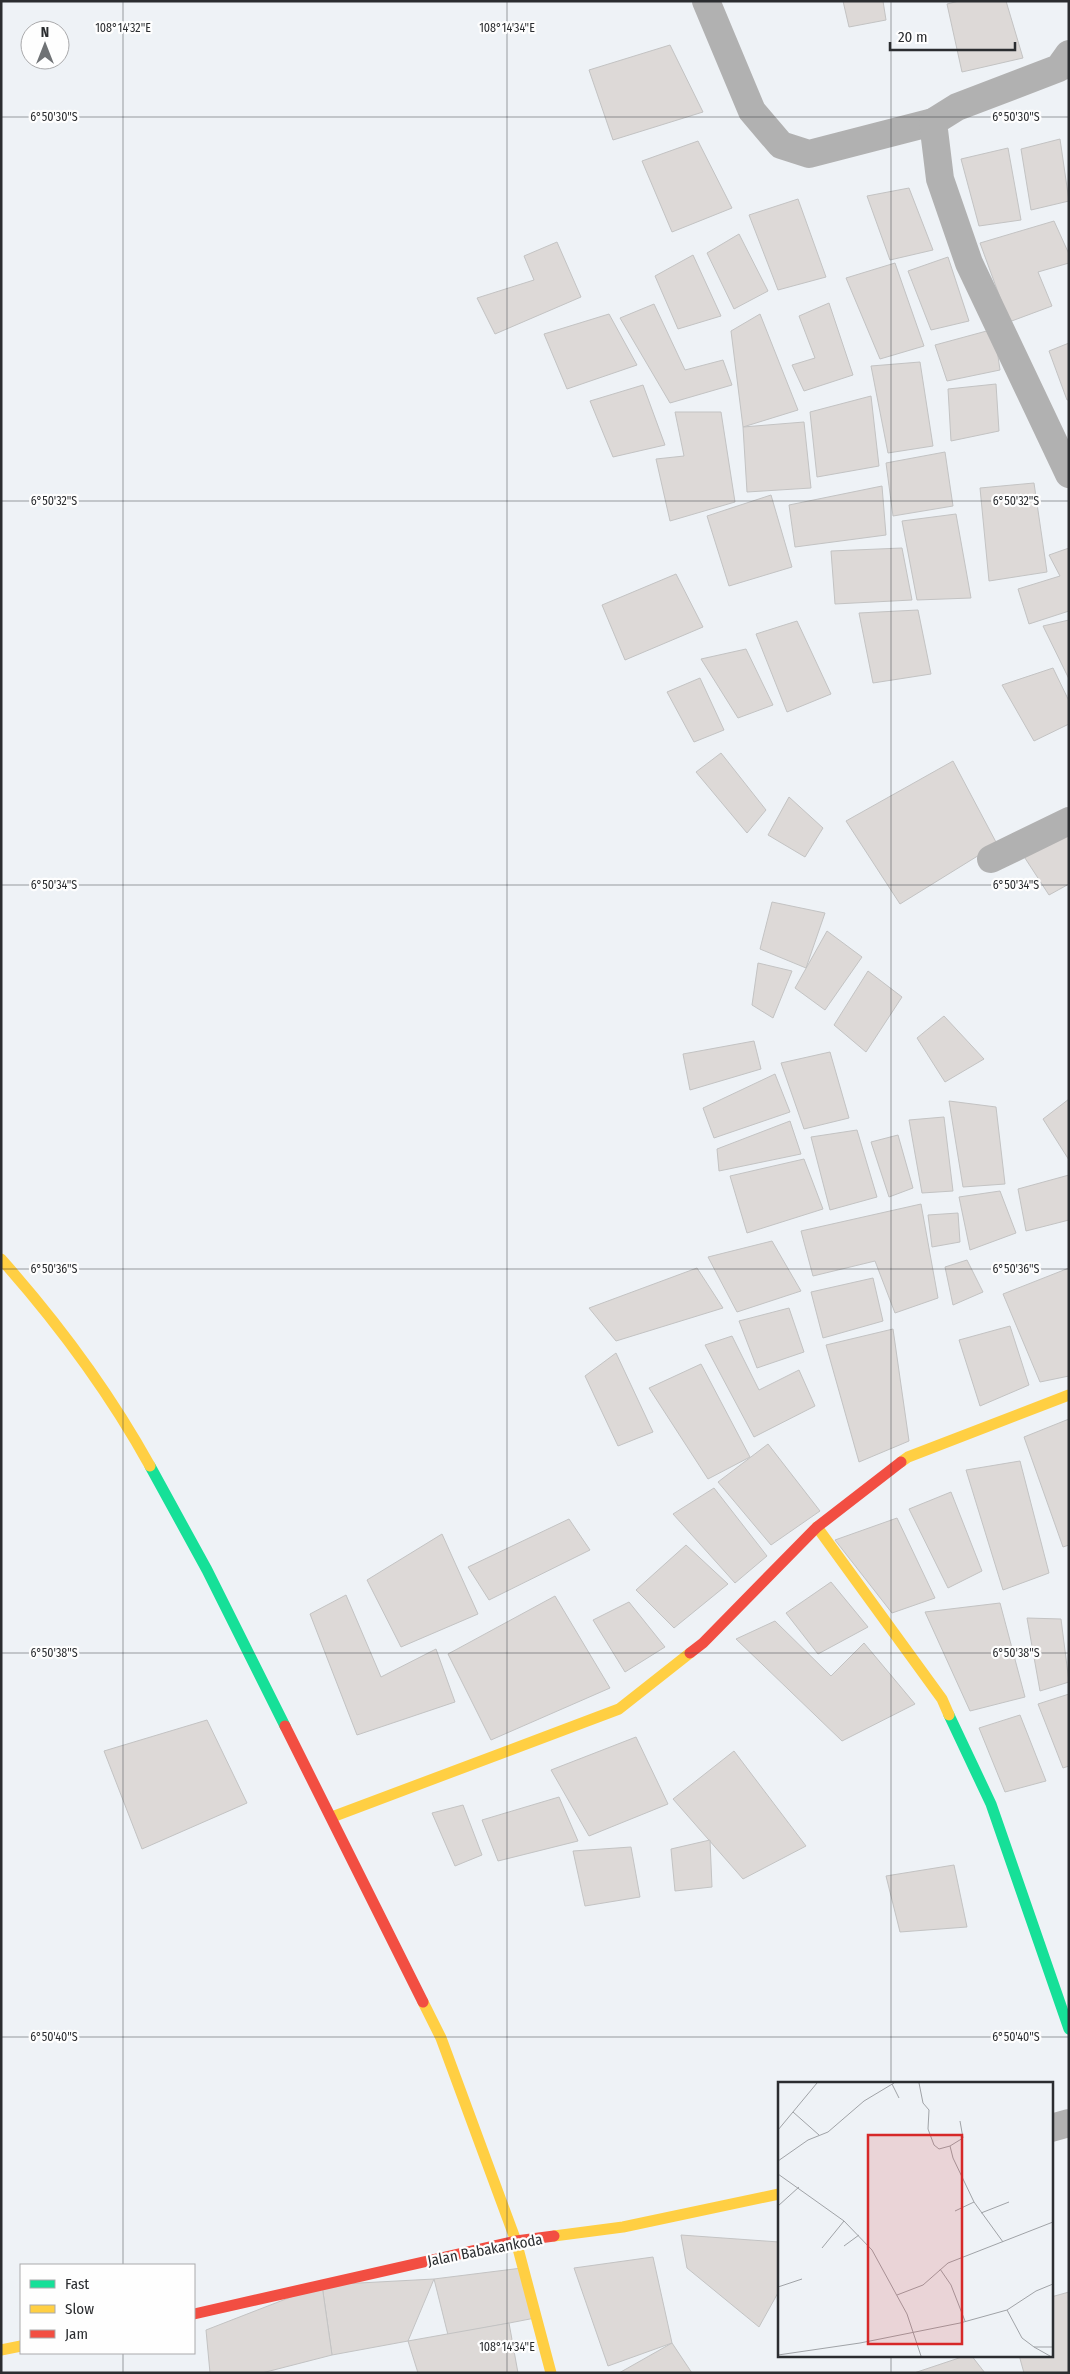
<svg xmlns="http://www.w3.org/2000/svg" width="1070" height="2374" viewBox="0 0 1070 2374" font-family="'Fira Sans Condensed',sans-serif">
<rect width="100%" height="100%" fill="#eef2f6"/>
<g fill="#ddd9d7" stroke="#c3c3c3">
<path d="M843,1H883L886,20L849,27Z"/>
<path d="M959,1H1006L1023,58L962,72L947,4Z"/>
<path d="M670,45L703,112L613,140L589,70Z"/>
<path d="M1060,139L1069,201L1031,210L1021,149Z"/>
<path d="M698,141L732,208L672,232L642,161Z"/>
<path d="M1008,148L1021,220L979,226L961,159Z"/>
<path d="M909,188L933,250L890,260L867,196Z"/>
<path d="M798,199L826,277L778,290L749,215Z"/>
<path d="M1054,221L1069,254V263L1038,272L1052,306L1009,322L980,243Z"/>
<path d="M739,234L768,291L734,309L707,253Z"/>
<path d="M557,242L581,297L495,334L477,298L534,280L524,256Z"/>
<path d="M693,255L721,316L678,329L655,276Z"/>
<path d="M948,257L969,321L931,330L908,271Z"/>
<path d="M895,263L924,346L880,359L846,278Z"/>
<path d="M829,303L853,375L804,391L792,365L815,358L799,316Z"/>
<path d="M654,304L685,370L723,360L732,385L670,403L620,318Z"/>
<path d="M609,314L637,365L567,389L544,334Z"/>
<path d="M760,314L798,410L743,427L731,331Z"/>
<path d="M994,329L1000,370L947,381L935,345Z"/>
<path d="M1069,343V400H1067L1049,351Z"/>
<path d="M920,362L933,446L888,453L871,366Z"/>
<path d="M996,384L999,431L951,441L948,389Z"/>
<path d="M643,385L665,445L613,457L590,401Z"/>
<path d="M871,396L879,466L817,477L810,412Z"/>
<path d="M675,412H721L735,502L670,521L656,459L684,456Z"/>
<path d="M804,422L811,488L747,492L743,427Z"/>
<path d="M945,452L953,506L893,516L886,463Z"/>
<path d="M1034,483L1047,572L989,581L980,488Z"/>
<path d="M882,486L886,535L795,547L789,505Z"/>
<path d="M771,495L792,567L729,586L707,516Z"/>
<path d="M956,514L971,598L917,600L902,521Z"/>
<path d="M902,548L912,600L835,604L831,551Z"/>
<path d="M1069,548V611L1029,624L1018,589L1060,576L1049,555Z"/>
<path d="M676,574L703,627L625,660L602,605Z"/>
<path d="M918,610L931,674L873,683L859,613Z"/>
<path d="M1069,620V679L1043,626Z"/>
<path d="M797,621L831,694L787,712L756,634Z"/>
<path d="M746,649L773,705L738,718L701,659Z"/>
<path d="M1053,668L1069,701V724L1034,741L1002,685Z"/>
<path d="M700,678L724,730L694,742L667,692Z"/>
<path d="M721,753L766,810L747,833L696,772Z"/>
<path d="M953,761L997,844L900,904L846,821Z"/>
<path d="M789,797L823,828L805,857L768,835Z"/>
<path d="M1069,833V884L1049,895L1023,855Z"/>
<path d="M772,902L825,913L806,968L760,949Z"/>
<path d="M827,931L862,957L825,1010L795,988Z"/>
<path d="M758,963L792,971L773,1018L752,1005Z"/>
<path d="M868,971L902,997L866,1052L834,1025Z"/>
<path d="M944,1016L984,1059L945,1082L917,1038Z"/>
<path d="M754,1041L761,1069L690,1090L683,1054Z"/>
<path d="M830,1052L849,1118L804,1129L781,1063Z"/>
<path d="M775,1074L790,1112L714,1138L703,1108Z"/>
<path d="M1069,1099V1160L1043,1119Z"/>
<path d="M949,1101L996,1107L1005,1184L963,1187Z"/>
<path d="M944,1117L953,1191L922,1193L909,1120Z"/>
<path d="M790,1121L801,1154L719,1171L717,1149Z"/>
<path d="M857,1130L877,1197L830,1210L811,1137Z"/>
<path d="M898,1135L913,1188L889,1197L871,1142Z"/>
<path d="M804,1159L823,1209L747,1233L730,1176Z"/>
<path d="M1069,1175V1220L1026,1231L1018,1189Z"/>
<path d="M1000,1191L1016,1233L970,1250L959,1197Z"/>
<path d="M921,1204L938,1298L895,1313L875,1261L813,1276L801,1231Z"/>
<path d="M958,1213L960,1242L932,1247L928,1215Z"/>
<path d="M772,1241L801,1291L737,1312L708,1257Z"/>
<path d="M967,1260L983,1292L953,1305L945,1267Z"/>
<path d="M697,1268L723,1308L616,1341L589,1308Z"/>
<path d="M1069,1268V1376L1040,1382L1003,1294Z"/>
<path d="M873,1278L883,1321L823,1338L811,1292Z"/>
<path d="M789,1308L804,1352L757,1368L739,1321Z"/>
<path d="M1010,1326L1029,1385L980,1406L959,1340Z"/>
<path d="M893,1329L909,1441L859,1462L826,1345Z"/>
<path d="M732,1336L759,1390L799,1370L815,1406L754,1437L705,1345Z"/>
<path d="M616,1353L653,1432L618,1446L585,1376Z"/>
<path d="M701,1364L750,1457L708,1479L649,1388Z"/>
<path d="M1069,1419V1545L1063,1547L1024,1437Z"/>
<path d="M768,1444L820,1511L771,1545L718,1482Z"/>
<path d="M1020,1461L1049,1573L1003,1590L966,1470Z"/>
<path d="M714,1488L767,1556L735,1583L673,1514Z"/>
<path d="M951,1492L982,1571L948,1588L909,1509Z"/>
<path d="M897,1518L935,1598L892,1613L835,1540Z"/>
<path d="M569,1519L590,1550L489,1600L468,1567Z"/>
<path d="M442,1534L478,1614L401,1647L367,1580Z"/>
<path d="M686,1545L728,1584L674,1628L636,1590Z"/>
<path d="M831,1582L868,1627L818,1654L786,1613Z"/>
<path d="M346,1595L381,1677L436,1649L455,1702L357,1735L310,1614Z"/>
<path d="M555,1596L610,1688L491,1740L448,1654Z"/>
<path d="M629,1602L665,1647L625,1672L593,1620Z"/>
<path d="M1000,1603L1025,1697L970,1711L925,1612Z"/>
<path d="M1027,1618L1061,1619L1069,1682L1040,1691Z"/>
<path d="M775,1621L831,1676L864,1643L915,1704L842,1741L736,1639Z"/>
<path d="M1069,1694V1766L1063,1768L1038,1704Z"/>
<path d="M1020,1715L1046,1781L1005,1792L979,1728Z"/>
<path d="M207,1720L247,1803L142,1849L104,1751Z"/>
<path d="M636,1737L668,1804L589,1836L551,1770Z"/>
<path d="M734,1751L806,1846L743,1879L673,1799Z"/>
<path d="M559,1797L578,1841L498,1861L482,1820Z"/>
<path d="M463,1805L482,1855L455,1866L432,1813Z"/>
<path d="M710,1840L712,1887L675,1891L671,1849Z"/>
<path d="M631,1847L640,1897L585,1906L573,1851Z"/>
<path d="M954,1865L967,1927L900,1932L886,1876Z"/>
<path d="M681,2235L779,2242V2291L759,2327L687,2268Z"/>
<path d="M653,2257L672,2343L608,2366L574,2268Z"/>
<path d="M522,2268L535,2318L448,2335L434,2279Z"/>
<path d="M434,2279L408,2341L332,2355L322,2285Z"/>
<path d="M322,2285L332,2355L262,2373H210L206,2330Z"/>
<path d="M1069,2292V2373H1024L1019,2355H1051V2297Z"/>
<path d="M509,2323L518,2373H418L408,2341Z"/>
<path d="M672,2343L692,2373H619Z"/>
<path d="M968,2355H971L985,2373H914Z"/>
</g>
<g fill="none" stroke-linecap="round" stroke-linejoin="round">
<g stroke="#b1b1b1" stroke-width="28">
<path d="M706,1L752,111L781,145L809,154L933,122"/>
<path d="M1069,54L1059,68L957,107L933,122L940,179L969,263L1069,474"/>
<path d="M991,859L1069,821"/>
<path d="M1051,2128L1069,2123"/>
</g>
<g stroke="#16e098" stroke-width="11">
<path d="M150,1466L207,1570L285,1726"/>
<path d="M949,1715L991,1804L1069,2029"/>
</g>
<g stroke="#ffcf43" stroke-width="11">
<path d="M1,1259C57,1322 109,1392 150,1466"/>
<path d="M901,1462L908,1457L1069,1395"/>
<path d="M817,1527L942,1699L949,1715"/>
<path d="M332,1817L619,1709L690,1653"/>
<path d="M423,2002L441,2038L516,2241L551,2373"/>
<path d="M554,2236L623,2227L779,2194"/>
<path d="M1,2350L21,2346"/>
</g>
<g stroke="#f24e42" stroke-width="11">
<path d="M690,1653L703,1643L817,1527L901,1462"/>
<path d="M285,1726L423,2002"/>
<path d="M194,2314L516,2241L554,2236"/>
</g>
</g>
<path fill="none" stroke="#2b2d30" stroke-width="1" stroke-opacity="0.45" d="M123,1V2265M507,1V2373M891,1V2083M1,117H1069M1,501H1069M1,885H1069M1,1269H1069M1,1653H1069M1,2037H1069M123,2353V2373M891,2355V2373"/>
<g text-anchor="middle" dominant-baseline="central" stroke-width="4.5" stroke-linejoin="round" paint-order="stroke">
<g font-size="15" fill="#2b2d30" stroke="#fefefe">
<text transform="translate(485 2250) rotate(-11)">Jalan Babakankoda</text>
</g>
</g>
<g transform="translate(778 2082)">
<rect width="275" height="275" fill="#eef2f6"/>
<path fill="none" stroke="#a0a3a7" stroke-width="1" d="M141,1L145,21L151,28L150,47L156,63L161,67L172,64M114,2L121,16M15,30L41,53M182,39L185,56L172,64L175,76L196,120L225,160M0,48L39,1M0,79L30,58L50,50L86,19L116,1M0,92L66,139L94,168L129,232L143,274M0,124L21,105M177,129L196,120M203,131L231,120M66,164L81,153M44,166L66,139M162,187L173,203L187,239M0,205L24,197M119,213L145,203L170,181L275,140M229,228L244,256L256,265H275M256,265L272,274M0,273L82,261L182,241L229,228L258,209L275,202"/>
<path fill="#d62828" fill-opacity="0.15" stroke="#d62828" stroke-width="2.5" d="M90,53H184V262H90Z"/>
<rect width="275" height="275" fill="none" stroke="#2b2d30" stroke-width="2.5"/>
</g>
<g font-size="12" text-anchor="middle" fill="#2b2d30" stroke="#fefefe" stroke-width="4.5" stroke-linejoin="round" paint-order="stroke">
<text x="123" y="32">108°14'32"E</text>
<text x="507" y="32">108°14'34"E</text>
<text x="54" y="121">6°50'30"S</text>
<text x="1016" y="121">6°50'30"S</text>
<text x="54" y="505">6°50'32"S</text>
<text x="1016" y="505">6°50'32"S</text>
<text x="54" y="889">6°50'34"S</text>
<text x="1016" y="889">6°50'34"S</text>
<text x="54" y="1273">6°50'36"S</text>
<text x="1016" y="1273">6°50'36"S</text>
<text x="54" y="1657">6°50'38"S</text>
<text x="1016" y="1657">6°50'38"S</text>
<text x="54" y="2041">6°50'40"S</text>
<text x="1016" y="2041">6°50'40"S</text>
<text x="507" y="2351">108°14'34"E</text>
</g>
<rect width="1070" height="2374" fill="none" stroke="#2b2d30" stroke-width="5"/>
<rect x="20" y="2264" width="175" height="90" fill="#fefefe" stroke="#aaaaac"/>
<rect x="30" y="2280" width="25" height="8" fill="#16e098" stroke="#aaaaac"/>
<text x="65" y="2289" font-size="15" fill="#2b2d30">Fast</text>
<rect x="30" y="2305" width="25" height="8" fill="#ffcf43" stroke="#aaaaac"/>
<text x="65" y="2314" font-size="15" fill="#2b2d30">Slow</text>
<rect x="30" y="2330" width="25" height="8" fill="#f24e42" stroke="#aaaaac"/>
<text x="65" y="2339" font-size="15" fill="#2b2d30">Jam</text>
<g transform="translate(45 45)"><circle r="24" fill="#fefefe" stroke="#aaaaac"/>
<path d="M0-4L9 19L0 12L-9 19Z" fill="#6f7275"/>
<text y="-8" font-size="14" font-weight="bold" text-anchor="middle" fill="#2b2d30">N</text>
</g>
<path d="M890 42v8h125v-8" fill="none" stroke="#2b2d30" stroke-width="2.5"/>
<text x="898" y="42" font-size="15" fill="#2b2d30" stroke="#fefefe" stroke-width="4" paint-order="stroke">20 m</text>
</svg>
